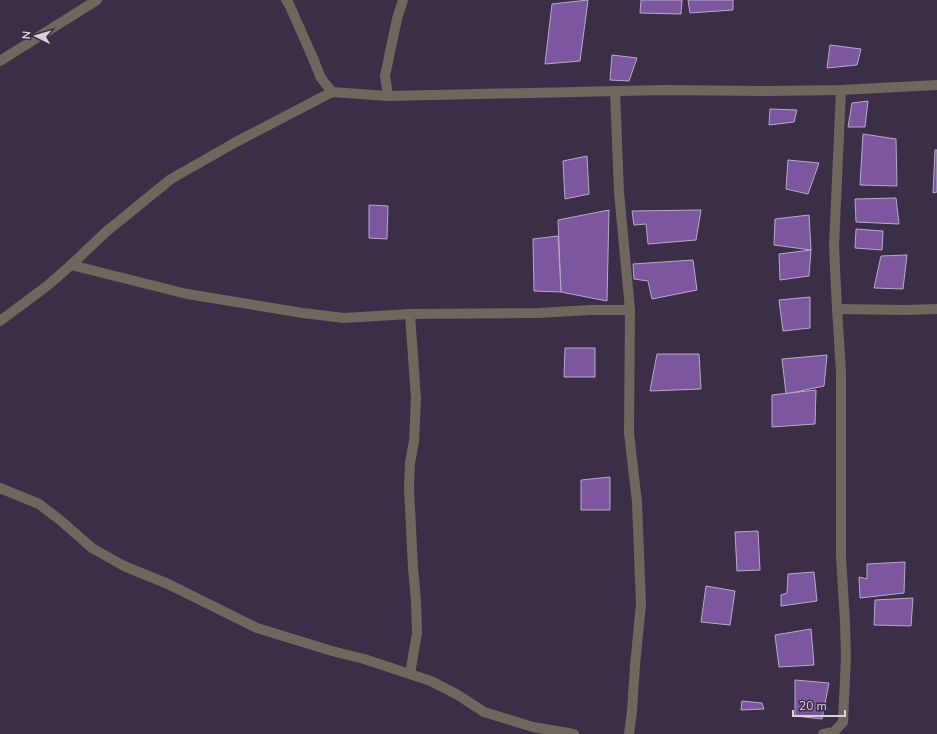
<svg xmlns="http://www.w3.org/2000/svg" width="937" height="734" viewBox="0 0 937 734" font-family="'Nunito Sans',sans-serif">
<rect width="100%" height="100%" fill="#3b2f47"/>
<g fill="#7c57a0" stroke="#b7aac7">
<path d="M588,0L580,61L545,64L552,4Z"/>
<path d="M641,0H682L681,14L640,13Z"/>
<path d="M688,0H733V10L690,13Z"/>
<path d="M830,45L861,49L857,65L827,68Z"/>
<path d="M612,55L637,58L629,81L610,80Z"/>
<path d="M868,101L865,127H848L852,103Z"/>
<path d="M770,109L797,110L794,122L769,125Z"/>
<path d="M863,134L896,139L897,186L860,185Z"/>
<path d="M935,150H937V192L933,193Z"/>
<path d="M587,156L589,194L565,199L563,161Z"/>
<path d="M788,160L819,163L808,194L786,189Z"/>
<path d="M896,198L899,224L856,222L855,199Z"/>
<path d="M369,205L388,206L387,239L369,238Z"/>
<path d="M609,210L607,301L561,292L558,220Z"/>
<path d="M701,210L696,240L648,244L646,224L634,225L632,211Z"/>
<path d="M809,215L811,250L774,245L775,219Z"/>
<path d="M856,229L883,231L882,250L855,248Z"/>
<path d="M558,236L561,292L534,291L533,239Z"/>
<path d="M811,250L809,276L780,280L779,254Z"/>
<path d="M907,255L903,289L874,288L881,256Z"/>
<path d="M693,260L697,290L652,299L648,281L634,279L633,264Z"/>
<path d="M810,297V328L783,331L779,300Z"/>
<path d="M565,348H595V377H564Z"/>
<path d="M657,354H699L701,389L650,391Z"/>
<path d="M827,355L824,386L786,394L782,359Z"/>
<path d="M816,390L815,424L772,427V395Z"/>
<path d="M610,477V510H581V480Z"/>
<path d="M758,531L760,570L737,571L735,532Z"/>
<path d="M905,562L904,593L860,598L859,577L867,579V564Z"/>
<path d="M814,572L817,601L781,606V595L787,593L788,574Z"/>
<path d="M706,586L735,591L730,625L701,622Z"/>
<path d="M913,598L911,626L874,625L875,600Z"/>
<path d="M811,629L814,665L779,667L775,635Z"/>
<path d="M795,680L829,683L822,719L795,716Z"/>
<path d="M742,701L762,703L764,709L741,710Z"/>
</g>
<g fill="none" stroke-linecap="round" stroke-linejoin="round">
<g stroke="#6e685c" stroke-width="10">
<path d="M286,0L289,4L312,56L321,78L332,92"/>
<path d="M0,61L97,0"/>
<path d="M615,91L619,192L630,310L629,433L637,502L641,604L635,665L632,711L629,734"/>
<path d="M388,96L385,76L397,19L403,0"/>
<path d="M71,265L187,294L303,313L344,318L410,314L538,313L591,310H630"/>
<path d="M837,309L905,310L937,309"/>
<path d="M0,321L47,286L71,265L107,231L171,179L236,142L332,92L388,96L664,90L767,91L841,90L937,85"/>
<path d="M0,488L39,504L60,520L92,548L124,566L168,584L257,628L332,651L364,659L431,681L458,695L484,712L533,727L574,734"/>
<path d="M410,674L417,633L416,601L413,568L409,487L410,463L414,441L416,399L410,314"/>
<path d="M823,734L834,732L843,722L846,657L845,622L841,557V372L837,309L834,246L841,90"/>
</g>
</g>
<g transform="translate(36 36) rotate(275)" stroke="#3b2f47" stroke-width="3" paint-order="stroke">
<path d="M0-3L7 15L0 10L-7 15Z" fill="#d7d1e0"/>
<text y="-6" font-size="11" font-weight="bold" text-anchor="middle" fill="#d7d1e0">N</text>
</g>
<path d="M793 710v6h52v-6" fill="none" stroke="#d7d1e0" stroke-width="2"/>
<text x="799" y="710" font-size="12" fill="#d7d1e0" stroke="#3b2f47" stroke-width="3" paint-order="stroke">20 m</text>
</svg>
